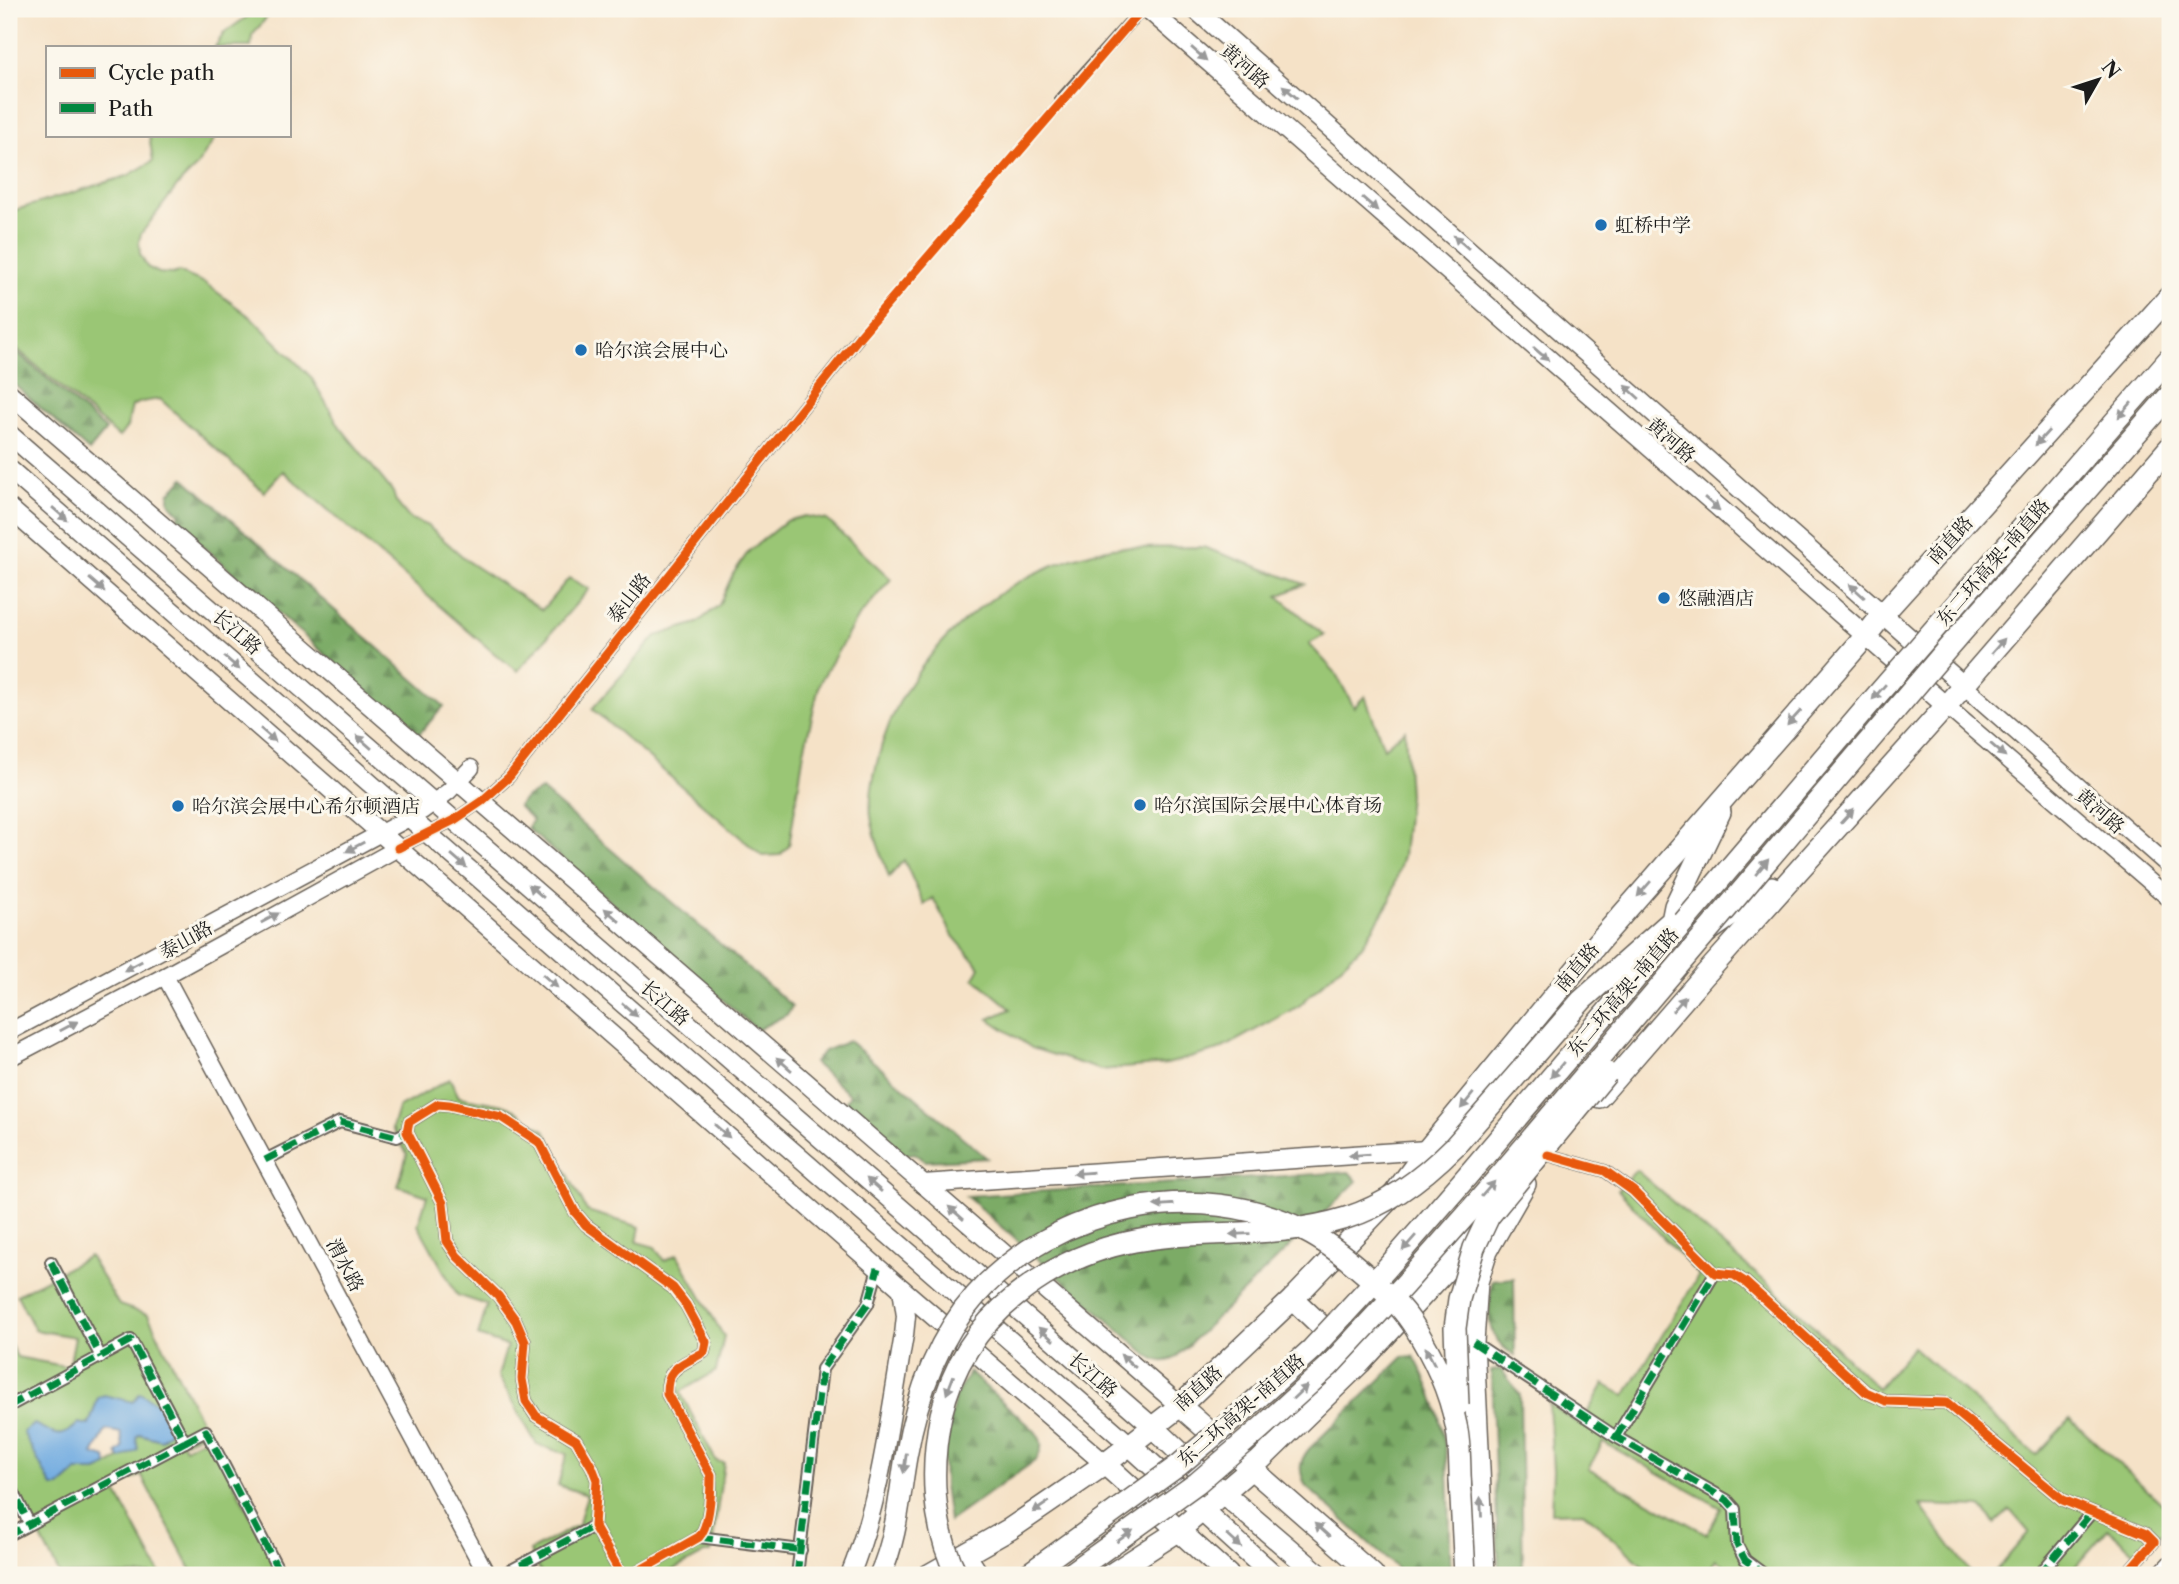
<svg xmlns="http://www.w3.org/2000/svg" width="2179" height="1584" viewBox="0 0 2179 1584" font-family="'Libre Caslon Text','Noto Serif SC',serif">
<defs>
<pattern id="forest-firs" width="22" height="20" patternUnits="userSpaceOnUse" patternTransform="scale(1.75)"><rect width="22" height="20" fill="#7bab66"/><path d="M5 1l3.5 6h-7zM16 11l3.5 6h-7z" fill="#648a53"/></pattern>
</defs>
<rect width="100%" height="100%" fill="#fbf7ec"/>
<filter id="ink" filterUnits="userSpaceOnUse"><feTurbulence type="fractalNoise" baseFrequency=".0143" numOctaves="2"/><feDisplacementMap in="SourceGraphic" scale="14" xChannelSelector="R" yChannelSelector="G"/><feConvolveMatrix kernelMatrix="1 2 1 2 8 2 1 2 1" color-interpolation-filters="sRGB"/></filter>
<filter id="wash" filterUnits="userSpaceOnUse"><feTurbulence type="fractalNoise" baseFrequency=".00686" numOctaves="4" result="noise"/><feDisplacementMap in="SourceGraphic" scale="28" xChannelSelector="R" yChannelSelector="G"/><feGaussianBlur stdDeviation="1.57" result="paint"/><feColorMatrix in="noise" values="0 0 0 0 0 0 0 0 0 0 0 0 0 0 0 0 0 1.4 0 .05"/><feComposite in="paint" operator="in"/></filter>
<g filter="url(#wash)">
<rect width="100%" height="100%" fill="#f5e2c7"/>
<g fill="url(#forest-firs)" stroke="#4c6441" stroke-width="2">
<path d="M9,345L106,430L89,451L9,380Z"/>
<path d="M184,478L444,706L417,736L175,521L180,514L169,502V494Z"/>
<path d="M542,790L792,1006L788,1014L757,1030L527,828L533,820L518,806L528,796Z"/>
<path d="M849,1041L987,1158L925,1161L915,1153L904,1155L845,1103L850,1095L814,1063L824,1051Z"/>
<path d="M1349,1172L1357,1181L1175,1358C1165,1363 1159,1362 1149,1356L966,1196Z"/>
<path d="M1514,1278L1515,1356C1482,1334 1489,1316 1492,1280Z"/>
<path d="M1414,1356C1424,1375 1434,1396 1439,1417C1453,1468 1448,1523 1451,1575H1404L1306,1486C1299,1472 1298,1462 1309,1449L1403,1357Z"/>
<path d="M1501,1369L1520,1395L1523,1575H1499L1491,1371Z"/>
<path d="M969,1372L1033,1429C1043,1440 1044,1447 1036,1460L949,1521L944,1486L943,1457L955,1397Z"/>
</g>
<g fill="#9ac674" stroke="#5b7148" stroke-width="2" fill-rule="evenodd">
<path d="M258,9H266L270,13L252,36L251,47H215L224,33Z"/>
<path d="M149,135H217L196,167L178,185L141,234L139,241L140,254L147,267L159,273L172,274L179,272L205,283L253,319L311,377L340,427L393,492L396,502L409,518L428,526L470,563L542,610L569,578L589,589L518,671L495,654L283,471L264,492L160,399L141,402L132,406L127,427L119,437L9,342V212L127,176L153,161Z"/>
<path d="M805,516L827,520L891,579L856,620L820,682L804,751L789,846L780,855L762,856L592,709L656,636L697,623L719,605L733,574L749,551L786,521Z"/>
<path d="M1203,547L1305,584L1278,596L1324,635L1309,644L1335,672L1354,707L1365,696L1384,748L1405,730L1409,795L1403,856L1390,901L1362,946L1299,1006L1219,1050L1167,1064L1101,1070L1032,1048L989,1019L1011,1009L974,978L980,967L953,936L933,898L924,905L904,860L889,877C883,859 873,835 871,816C869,799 873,779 877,763C901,654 1004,567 1112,548C1123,546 1134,548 1144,548C1164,547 1184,547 1203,547Z"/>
<path d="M450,1079L459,1097L509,1106L545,1131L587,1211L640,1227L637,1242L655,1247L664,1261L677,1254L724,1337L716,1371L680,1392L716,1461L724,1463L711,1553H705L664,1575H542L530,1551L578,1525L587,1495L558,1485L567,1454L537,1445L498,1376L507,1346L478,1336L487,1305L457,1295L418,1225L427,1196L398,1186L407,1154L392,1128L398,1108Z"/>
<path d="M1636,1170L1784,1298L1878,1388L1913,1347L2036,1455L2070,1419L2170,1511V1524L2140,1557L2108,1529L2068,1575H1992L2029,1532L2010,1510L1995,1523L1981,1507L1920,1505L1972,1575H1737L1716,1560L1705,1575H1653L1584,1512L1551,1513L1553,1470L1549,1404L1580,1425L1604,1384L1625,1396L1699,1275L1618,1190ZM1603,1442L1721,1508L1707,1534L1588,1469Z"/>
<path d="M89,1256L119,1305L148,1315L206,1431L185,1442L161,1406L98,1398L89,1425L79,1423C59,1442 57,1434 34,1425L59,1487L77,1471H96L137,1450L136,1438L139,1434L161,1440L173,1428L185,1448L209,1435L281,1575H194L141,1475L114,1488L161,1575H60L37,1530L29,1523L21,1509L15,1512L9,1500V1342L17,1357L69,1367L75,1337L35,1330L17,1295Z"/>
</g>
<path fill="#70aae0" stroke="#46637e" stroke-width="2" d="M140,1393L161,1406L173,1428L161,1440L139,1434L136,1438L138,1450L121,1459L117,1453L123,1448L121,1433L106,1430L93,1454L106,1458L108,1466L96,1471H77L59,1487H52L23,1432L34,1424C57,1434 59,1442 79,1423L89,1425L98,1398L104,1395L133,1402Z"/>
</g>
<g filter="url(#ink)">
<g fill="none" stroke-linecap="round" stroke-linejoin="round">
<path stroke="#cabaa5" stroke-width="10" stroke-dasharray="10 5" stroke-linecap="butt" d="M859,337L1061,100"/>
<defs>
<g id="street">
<path d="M1061,100L1142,9"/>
<path d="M398,848L454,820L482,801L509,777L859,337"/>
<path d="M438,1104L449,1105L501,1117L539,1142L575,1212L586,1225L673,1288L686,1305L706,1342L704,1352C683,1365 666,1366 667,1394L711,1475C711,1491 710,1525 699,1537L632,1575L621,1574L594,1526L597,1480L592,1467L576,1440L536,1416L526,1401L522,1379L525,1342L516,1321L498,1296L457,1256L447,1241L443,1203L407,1132L409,1122Z"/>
<path d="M1548,1155L1605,1171L1633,1191L1715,1273L1734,1275L1745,1282L1866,1392L1886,1401L1946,1403L2063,1500L2146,1534L2154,1542L2125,1575"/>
<path d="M265,1160L340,1122L397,1137L407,1132"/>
<path d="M51,1262L101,1357"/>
<path d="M1473,1342L1616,1437L1727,1500L1735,1509L1737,1545L1745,1560L1765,1575"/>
<path d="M9,1406L131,1340L185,1442L9,1535"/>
<path d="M1616,1437L1715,1273"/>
<path d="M185,1442L206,1431L281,1575"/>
<path d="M9,1483L29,1523"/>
<path d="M699,1537L801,1550"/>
<path d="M502,1575L594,1526"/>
<path d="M797,1575L822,1369L868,1304L878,1268"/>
<path d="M2039,1575L2092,1512"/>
</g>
<g id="secondary">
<path d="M1963,685L2170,867"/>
<path d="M1946,706L2170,899"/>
<path d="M165,976L487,1575"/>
<path d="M9,1032L422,811L449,791L471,768"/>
<path d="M9,1058L165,976L398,848"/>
<path d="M2160,1575L2170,1564"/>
</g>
<g id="primary">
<path d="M1148,9L1946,706"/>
<path d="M1195,9L1963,685"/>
<path d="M9,393L1180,1406"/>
<path d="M9,434L1153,1427"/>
<path d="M9,469L1130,1445"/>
<path d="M9,508L902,1289L1105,1464"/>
<path d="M923,1184L1427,1150"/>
<path d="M850,1575C881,1499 890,1415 904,1335L906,1316L902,1289"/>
</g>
<g id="highway">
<path d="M1720,812L1675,906L1672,921L1678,936L1696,940L1772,887"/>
<path d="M1599,1097L1703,977L1946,706L2170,447"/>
<path d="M1293,1299L1357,1360"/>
<path d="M1180,1406L1373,1575"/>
<path d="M1153,1427L1223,1493L1319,1575"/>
<path d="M1130,1445L1273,1575"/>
<path d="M1105,1464L1228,1575"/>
<path d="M965,1555L978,1575"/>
<path d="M929,1575L1010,1529L1105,1464L1180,1406L1293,1299L1395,1193L1427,1150L1601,939L1865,637L1883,614L2170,296"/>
<path d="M1110,1575L1178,1531L1252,1468L1360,1363L1481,1232"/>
<path d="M1484,1575L1473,1342L1477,1282L1487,1250L1525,1184"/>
</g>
</defs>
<use href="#street" stroke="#686158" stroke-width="14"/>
<use href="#secondary" stroke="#686158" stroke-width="19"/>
<use href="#primary" stroke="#686158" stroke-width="21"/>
<use href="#highway" stroke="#686158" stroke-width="24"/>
<use href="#street" stroke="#fff" stroke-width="10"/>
<use href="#secondary" stroke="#fff" stroke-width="16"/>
<use href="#primary" stroke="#fff" stroke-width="18"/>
<use href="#highway" stroke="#fff" stroke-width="21"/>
<defs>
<g id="highway-bridge">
<path d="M1458,1405L1455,1328L1459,1299L1474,1248L1489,1216L1607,1073"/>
<path d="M1460,1479L1465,1575"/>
<path d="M880,1575C897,1538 899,1497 906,1457C916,1399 936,1340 976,1295C1055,1206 1199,1176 1305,1231C1327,1242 1347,1258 1365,1274C1383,1289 1399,1304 1412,1323C1432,1354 1449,1389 1456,1425C1461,1446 1459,1471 1461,1493"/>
<path d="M957,1575C932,1527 930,1467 941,1415C952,1367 978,1326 1016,1296C1051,1268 1091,1249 1135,1241C1206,1228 1275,1240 1346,1218C1388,1205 1425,1176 1455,1146L1582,1000L1669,923"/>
<path d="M1027,1575L1179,1465L1242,1412L1312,1349L1387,1268L1462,1182L1878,694L2170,358"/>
<path d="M1069,1575L1197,1483L1261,1428L1328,1367L1405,1284L1480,1199L1948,648L2170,395"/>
</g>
</defs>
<use href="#highway-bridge" stroke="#686158" stroke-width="24" stroke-linecap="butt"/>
<use href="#highway-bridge" stroke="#fff" stroke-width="21"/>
<g stroke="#00873e" stroke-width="7" stroke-dasharray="14 7" stroke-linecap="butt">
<path d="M265,1160L340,1122L397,1137L407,1132"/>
<path d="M51,1262L101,1357"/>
<path d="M1473,1342L1616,1437L1727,1500L1735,1509L1737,1545L1745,1560L1765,1575"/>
<path d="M9,1406L131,1340L185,1442L9,1535"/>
<path d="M1616,1437L1715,1273"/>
<path d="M185,1442L206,1431L281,1575"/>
<path d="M9,1483L29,1523"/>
<path d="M699,1537L801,1550"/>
<path d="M502,1575L594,1526"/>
<path d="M797,1575L822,1369L868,1304L878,1268"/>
<path d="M2039,1575L2092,1512"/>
</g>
<defs>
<g id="cycleway">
<path d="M398,848L454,820L482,801L509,777L859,337L1142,9"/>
<path d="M438,1104L449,1105L501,1117L539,1142L575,1212L586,1225L673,1288L686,1305L706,1342L704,1352C683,1365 666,1366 667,1394L711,1475C711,1491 710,1525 699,1537L632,1575L621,1574L594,1526L597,1480L592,1467L576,1440L536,1416L526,1401L522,1379L525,1342L516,1321L498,1296L457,1256L447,1241L443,1203L407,1132L409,1122Z"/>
<path d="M1548,1155L1605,1171L1633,1191L1715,1273L1734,1275L1745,1282L1866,1392L1886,1401L1946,1403L2063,1500L2146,1534L2154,1542L2125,1575"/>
</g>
</defs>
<use href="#cycleway" stroke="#fbf7ec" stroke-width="13"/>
<use href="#cycleway" stroke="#e8590c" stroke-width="9"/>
</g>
<defs><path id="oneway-solid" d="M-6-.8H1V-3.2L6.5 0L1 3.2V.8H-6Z" transform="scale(1.75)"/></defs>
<g fill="#999">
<use href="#oneway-solid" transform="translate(1199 54) rotate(41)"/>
<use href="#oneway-solid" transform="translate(1290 92) rotate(-139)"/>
<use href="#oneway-solid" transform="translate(1370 204) rotate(41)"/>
<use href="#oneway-solid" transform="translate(1461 242) rotate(-139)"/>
<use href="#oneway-solid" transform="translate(1541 354) rotate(41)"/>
<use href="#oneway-solid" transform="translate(1632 392) rotate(-138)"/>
<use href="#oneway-solid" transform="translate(2125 410) rotate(131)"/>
<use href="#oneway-solid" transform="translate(2042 438) rotate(132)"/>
<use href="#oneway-solid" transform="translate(1712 504) rotate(41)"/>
<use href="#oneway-solid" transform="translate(60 514) rotate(41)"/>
<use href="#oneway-solid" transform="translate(97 585) rotate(41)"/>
<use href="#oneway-solid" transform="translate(1857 591) rotate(-138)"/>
<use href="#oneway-solid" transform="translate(1998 646) rotate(-49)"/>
<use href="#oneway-solid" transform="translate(232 663) rotate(41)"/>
<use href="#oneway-solid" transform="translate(1879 692) rotate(131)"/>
<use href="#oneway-solid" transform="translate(1794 718) rotate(132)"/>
<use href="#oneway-solid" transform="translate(268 735) rotate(41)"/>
<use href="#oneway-solid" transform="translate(364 742) rotate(-139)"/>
<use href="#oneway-solid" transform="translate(1998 750) rotate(41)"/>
<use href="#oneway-solid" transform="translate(1847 816) rotate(-48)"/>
<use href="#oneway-solid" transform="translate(355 847) rotate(152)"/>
<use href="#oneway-solid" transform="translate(459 861) rotate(41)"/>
<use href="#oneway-solid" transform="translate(1762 867) rotate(-50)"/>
<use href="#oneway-solid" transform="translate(1644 889) rotate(131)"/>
<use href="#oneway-solid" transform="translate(536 891) rotate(-139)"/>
<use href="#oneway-solid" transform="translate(612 915) rotate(-139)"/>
<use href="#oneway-solid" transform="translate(270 918) rotate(-29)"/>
<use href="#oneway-solid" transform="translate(133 966) rotate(152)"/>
<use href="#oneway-solid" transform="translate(550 981) rotate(41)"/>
<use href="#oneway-solid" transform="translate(1679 1004) rotate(-49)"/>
<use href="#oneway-solid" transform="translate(630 1010) rotate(41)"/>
<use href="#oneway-solid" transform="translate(69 1026) rotate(-28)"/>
<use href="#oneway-solid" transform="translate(784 1064) rotate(-139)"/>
<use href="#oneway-solid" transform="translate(1557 1070) rotate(130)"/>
<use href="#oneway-solid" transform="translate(1467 1101) rotate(129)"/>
<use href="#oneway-solid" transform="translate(722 1131) rotate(41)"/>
<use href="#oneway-solid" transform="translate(1359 1155) rotate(176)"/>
<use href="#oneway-solid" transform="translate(1083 1173) rotate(176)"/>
<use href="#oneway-solid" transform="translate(874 1185) rotate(-139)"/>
<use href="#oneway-solid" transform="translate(1488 1189) rotate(-49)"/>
<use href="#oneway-solid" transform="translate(1164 1205) rotate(176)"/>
<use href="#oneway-solid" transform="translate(956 1213) rotate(-139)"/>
<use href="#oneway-solid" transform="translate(1240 1234) rotate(178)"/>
<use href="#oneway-solid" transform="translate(1409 1243) rotate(131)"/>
<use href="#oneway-solid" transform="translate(1046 1334) rotate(-139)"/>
<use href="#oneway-solid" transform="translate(1430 1356) rotate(-118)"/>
<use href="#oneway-solid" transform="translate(1128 1361) rotate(-139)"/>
<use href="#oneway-solid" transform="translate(950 1385) rotate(111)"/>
<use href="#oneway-solid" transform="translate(1300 1392) rotate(-43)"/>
<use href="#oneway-solid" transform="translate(905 1463) rotate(98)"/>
<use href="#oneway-solid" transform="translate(1041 1507) rotate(146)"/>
<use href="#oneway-solid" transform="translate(1481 1507) rotate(-93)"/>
<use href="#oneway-solid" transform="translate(1322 1530) rotate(-138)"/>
<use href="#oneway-solid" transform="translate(1125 1536) rotate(-35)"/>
<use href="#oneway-solid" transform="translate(1234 1541) rotate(42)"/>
</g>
</g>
<g fill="#1f6fb2" stroke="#fbf7ec" stroke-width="2.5">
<circle cx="1601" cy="225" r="7"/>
<circle cx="581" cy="350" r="7"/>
<circle cx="1664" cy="598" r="7"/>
<circle cx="1140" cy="805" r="7"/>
<circle cx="178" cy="806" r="7"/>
</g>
<g text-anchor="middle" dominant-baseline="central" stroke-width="6" stroke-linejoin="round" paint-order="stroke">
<g font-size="19" fill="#1c1c1c" stroke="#fbf7ec">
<text transform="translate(1245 66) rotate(41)">黄河路</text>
<text transform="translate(1671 440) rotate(41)">黄河路</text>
<text transform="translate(1950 540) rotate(-48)">南直路</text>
<text transform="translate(1993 562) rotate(-49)">东二环高架-南直路</text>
<text transform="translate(629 598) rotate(-52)">泰山路</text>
<text transform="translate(237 632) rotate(41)">长江路</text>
<text transform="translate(2100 811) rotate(41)">黄河路</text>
<text transform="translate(186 940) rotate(-29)">泰山路</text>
<text transform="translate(1577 967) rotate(-50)">南直路</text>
<text transform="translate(1623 992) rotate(-50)">东二环高架-南直路</text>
<text transform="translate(665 1003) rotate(41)">长江路</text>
<text transform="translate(345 1265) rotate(62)">渭水路</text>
<text transform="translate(1093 1375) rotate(41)">长江路</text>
<text transform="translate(1198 1388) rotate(-42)">南直路</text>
<text transform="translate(1241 1410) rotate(-41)">东二环高架-南直路</text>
</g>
<g font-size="19" fill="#1c1c1c" stroke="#fbf7ec" text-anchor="start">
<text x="1615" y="225">虹桥中学</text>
<text x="595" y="350">哈尔滨会展中心</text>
<text x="1678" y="598">悠融酒店</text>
<text x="1154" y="805">哈尔滨国际会展中心体育场</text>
<text x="192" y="806">哈尔滨会展中心希尔顿酒店</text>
</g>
</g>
<rect width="2179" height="1584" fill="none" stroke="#fbf7ec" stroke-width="35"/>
<rect x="46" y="46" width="245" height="91" fill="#fbf7ec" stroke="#a29f99" stroke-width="2"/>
<rect x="60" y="68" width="35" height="10" fill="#e8590c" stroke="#a29f99" stroke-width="2"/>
<text x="108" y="80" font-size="21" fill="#1c1c1c">Cycle path</text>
<rect x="60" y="103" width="35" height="10" fill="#00873e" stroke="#a29f99" stroke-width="2"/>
<text x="108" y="116" font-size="21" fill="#1c1c1c">Path</text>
<g transform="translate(2098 80) rotate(51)" stroke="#fbf7ec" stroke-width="5" paint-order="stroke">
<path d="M0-5L12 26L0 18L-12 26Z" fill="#1c1c1c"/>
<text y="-10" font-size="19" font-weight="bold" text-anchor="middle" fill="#1c1c1c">N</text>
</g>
</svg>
